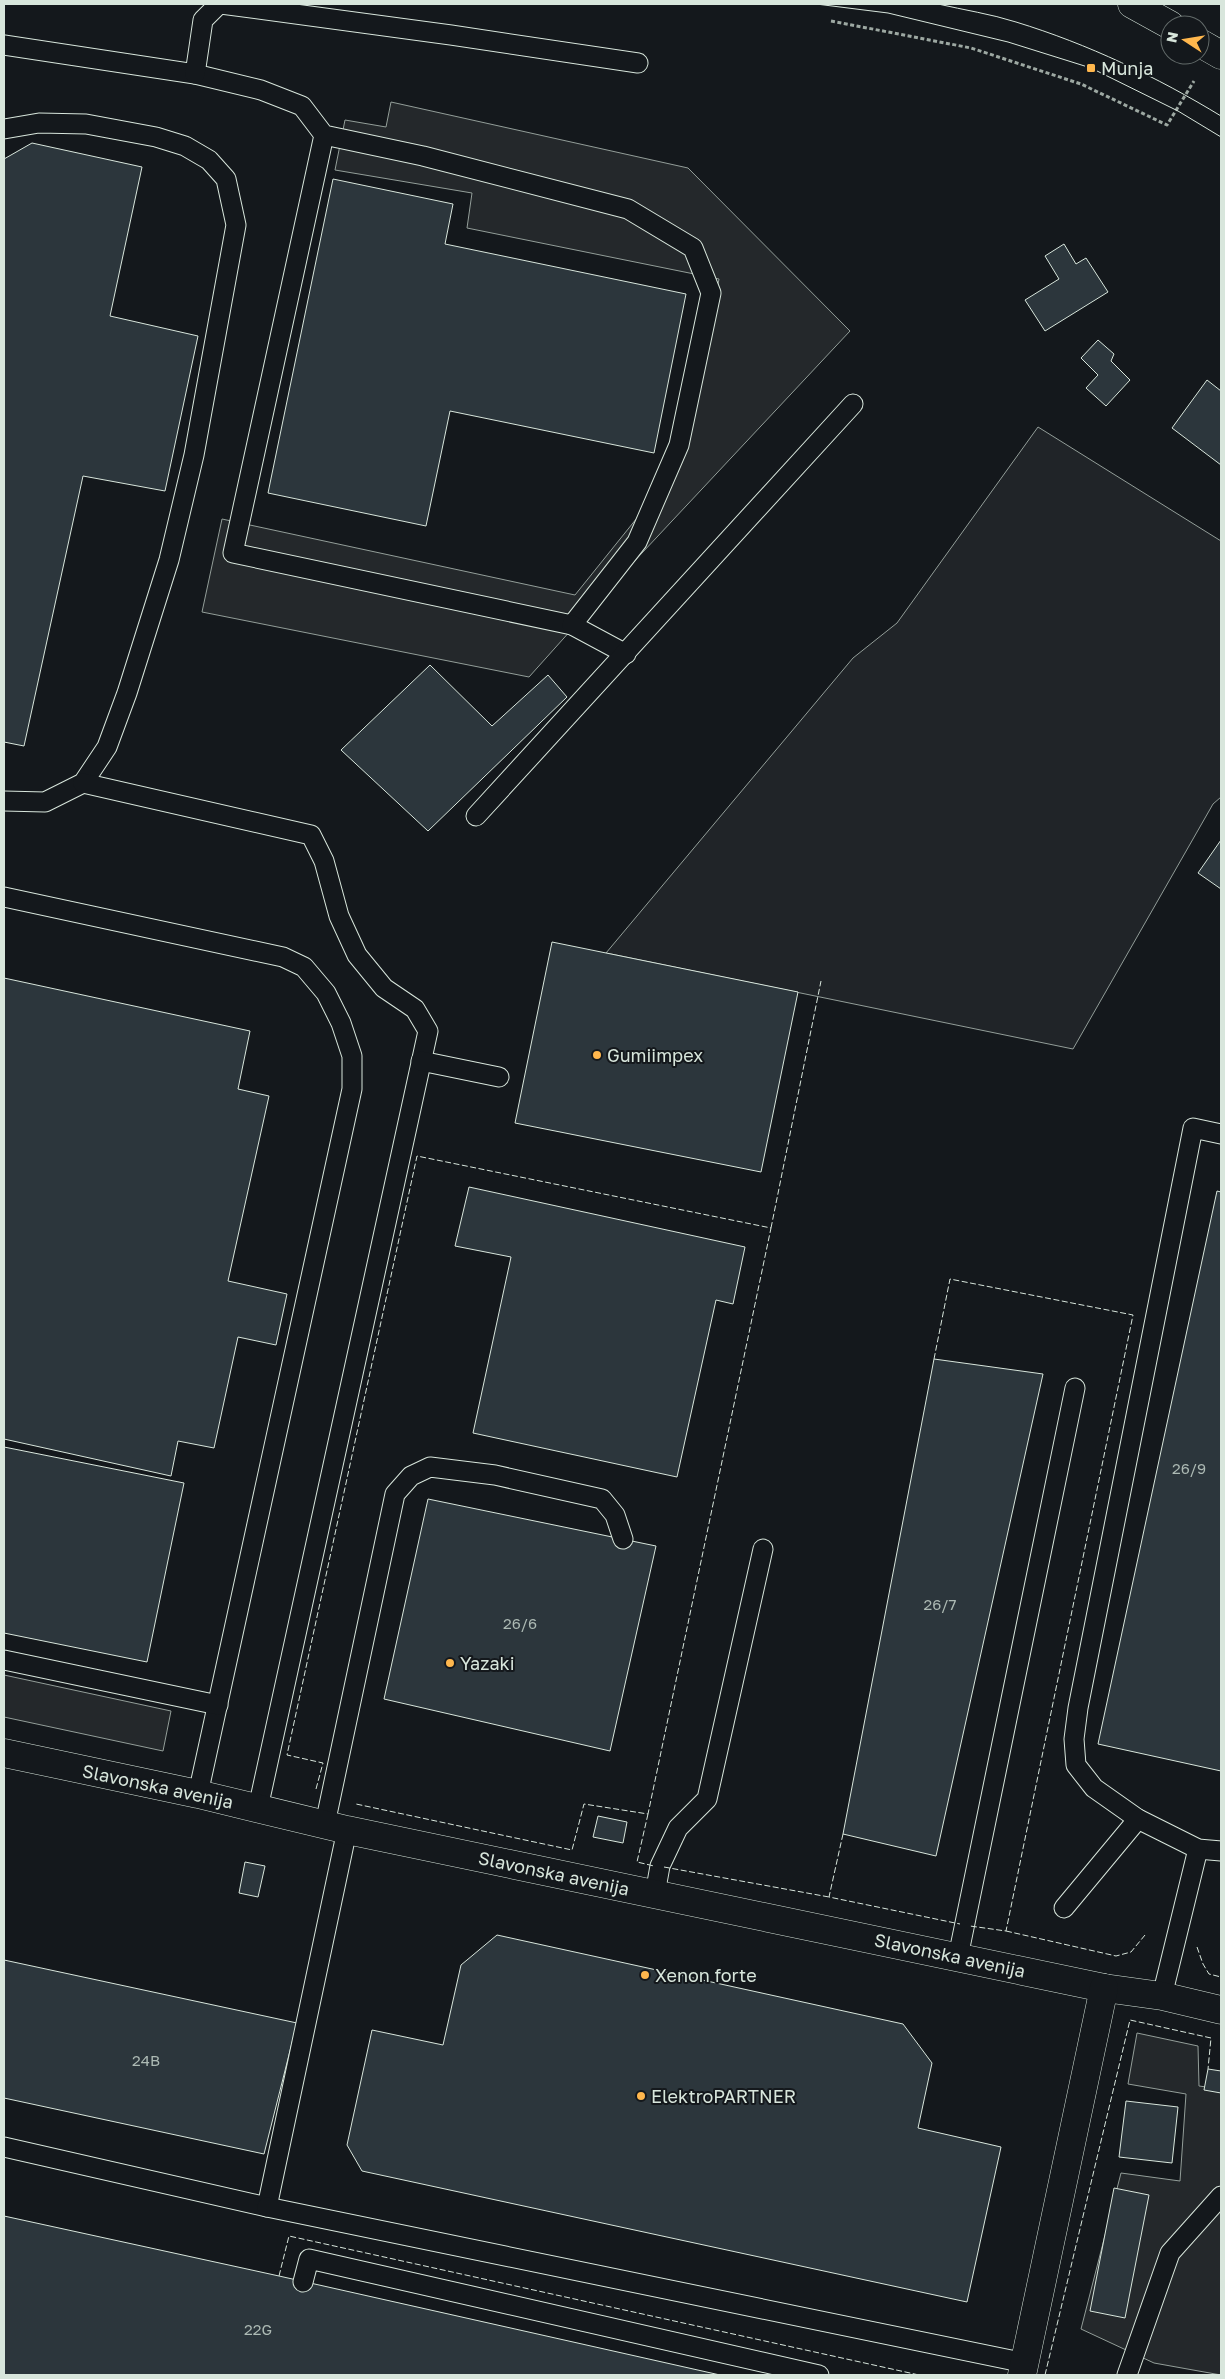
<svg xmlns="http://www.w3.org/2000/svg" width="1225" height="2379" viewBox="0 0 1225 2379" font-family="'Golos Text',sans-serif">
<rect width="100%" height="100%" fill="#14181c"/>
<path fill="#202428" stroke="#939e99" d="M1038,427L1221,541V797L1213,804L1073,1049L606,953L853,658L897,623Z"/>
<g fill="#24282b" stroke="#939e99">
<path d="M391,102L688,168L850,331L598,600L529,677L202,612L222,519L575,595L682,462L719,279L467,228L472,193L335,170L345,120L386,127Z"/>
<path d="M4,1675L171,1711L163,1751L4,1717Z"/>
<path d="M1137,2033L1198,2046L1199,2086L1221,2089V2375L1154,2363L1081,2329L1121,2173L1180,2181L1186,2094L1128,2084Z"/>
</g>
<g fill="#2c363c" stroke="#d8e6dc">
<path d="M32,143L142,167L110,316L198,336L165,491L83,476L24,746L4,742V159Z"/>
<path d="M333,179L453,204L445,244L686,294L654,453L450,411L426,526L268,493Z"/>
<path d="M1064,244L1076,264L1086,258L1108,292L1045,331L1025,300L1059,279L1045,256Z"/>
<path d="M1098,340L1114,354L1111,361L1130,380L1106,406L1086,388L1098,375L1081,358Z"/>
<path d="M1207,380L1221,391V465L1172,428Z"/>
<path d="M430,665L492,726L548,675L567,697L428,831L341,750Z"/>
<path d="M1221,840V889L1198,873Z"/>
<path d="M552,942L798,992L761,1172L515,1123Z"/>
<path d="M4,978L250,1031L238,1089L269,1096L228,1281L287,1294L276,1345L238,1337L214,1448L178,1441L171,1476L4,1439Z"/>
<path d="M469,1187L745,1247L733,1304L716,1300L677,1477L473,1433L511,1257L455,1246Z"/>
<path d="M1217,1191L1221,1192V1771L1098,1744Z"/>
<path d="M934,1359L1043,1374L936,1856L843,1834Z"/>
<path d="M4,1447L184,1483L147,1662L4,1633Z"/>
<path d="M428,1499L656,1546L610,1751L384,1699Z"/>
<path d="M598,1816L627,1822L623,1843L593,1837Z"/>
<path d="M245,1862L265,1866L258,1897L239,1893Z"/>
<path d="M497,1935L903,2024L932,2063L918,2128L1001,2147L967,2302L362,2171L347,2145L372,2030L443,2045L461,1965Z"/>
<path d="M4,1960L297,2023L264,2154L4,2098Z"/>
<path d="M1208,2069L1221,2071V2093L1204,2090Z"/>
<path d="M1126,2101L1178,2107L1172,2163L1119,2157Z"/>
<path d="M1114,2188L1149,2195L1125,2318L1090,2311Z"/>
<path d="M4,2216L279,2276L720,2375H4Z"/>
</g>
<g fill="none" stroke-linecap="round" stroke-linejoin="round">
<defs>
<g id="service">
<path d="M221,4L451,35L638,63"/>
<path d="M4,45L195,74L261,90L302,106L324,135L423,156L628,209L693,248L711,293L679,445L637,542L572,625L233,553L324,135"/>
<path d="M195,74L203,20L219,4"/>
<path d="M4,129L39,123L86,124L156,137L185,146L209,160L226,179L236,225L194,455L169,560L127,693L107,747L83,783L45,802L4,801"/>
<path d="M572,625L626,654"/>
<path d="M83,783L311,835L324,861L339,916L357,955L384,988L415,1009L428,1031L258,1808"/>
<path d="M476,816L853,404"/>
<path d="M4,897L283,957L304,967L326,993L341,1023L352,1056V1089L198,1794"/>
<path d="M421,1061L499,1077"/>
<path d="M1221,1134L1193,1128L1078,1708L1074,1739L1076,1765L1094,1788L1138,1819L1198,1849L1221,1851"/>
<path d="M4,1660L218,1705"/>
<path d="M325,1824L395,1494L411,1476L430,1467L495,1475L602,1499L615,1515L623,1539"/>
<path d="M655,1894L660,1866L678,1828L707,1799L763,1549"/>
<path d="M1064,1908L1138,1819"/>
<path d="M958,1957L1075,1388"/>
<path d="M1162,1996L1198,1849"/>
<path d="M4,2147L267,2207L347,1830"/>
<path d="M267,2207L1025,2363"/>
<path d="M303,2282L309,2259L819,2375"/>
<path d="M1127,2375L1170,2253L1221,2196"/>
</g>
<g id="minor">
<path d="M4,1753L198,1794L347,1830L1104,1988L1162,1996L1221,2010"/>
<path d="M1022,2375L1104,1988"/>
</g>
<g id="tertiary">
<path d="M1132,4L1170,25"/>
<path d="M1200,43L1221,55"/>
</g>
</defs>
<use href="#service" stroke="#d8e6dc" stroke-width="21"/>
<use href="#minor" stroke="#d8e6dc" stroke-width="29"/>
<use href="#tertiary" stroke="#d8e6dc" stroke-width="29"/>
<path stroke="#9da8a2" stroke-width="3" stroke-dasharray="4 2.5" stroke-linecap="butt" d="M831,21L971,48L1081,84L1167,125L1194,81"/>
<use href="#service" stroke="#14181c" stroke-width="19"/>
<use href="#minor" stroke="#14181c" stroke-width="28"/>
<use href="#tertiary" stroke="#14181c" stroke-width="28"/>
<g stroke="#d8e6dc" stroke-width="1">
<path d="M816,4L888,13L1008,42L1091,68L1178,111L1221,137"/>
<path d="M938,4C964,10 991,14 1016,22C1088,44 1157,77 1221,116"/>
</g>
<g stroke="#d8e6dc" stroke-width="1" stroke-dasharray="6 2.5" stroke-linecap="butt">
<path d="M771,1228L821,981"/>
<path d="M934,1359L950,1279L1133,1315L1006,1931L970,1926"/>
<path d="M316,1789L323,1763L287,1755L417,1156L771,1228L648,1814L584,1804L572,1850L356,1804"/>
<path d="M648,1814L637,1862L654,1866"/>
<path d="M843,1834L829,1897L960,1924"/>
<path d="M664,1867L829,1897"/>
<path d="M1006,1931L1116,1956L1131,1952L1145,1935"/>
<path d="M1197,1947L1203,1964L1209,1974L1221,1977"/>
<path d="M279,2276L289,2236L919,2375"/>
<path d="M1045,2375L1130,2020L1211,2038L1208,2069"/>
</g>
</g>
<g fill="#ffb74d" stroke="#14181c" stroke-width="2">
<rect x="1086" y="63" width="10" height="10" rx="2.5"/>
<circle cx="597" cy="1055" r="5"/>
<circle cx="450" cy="1663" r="5"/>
<circle cx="645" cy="1975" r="5"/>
<circle cx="641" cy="2096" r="5"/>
</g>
<g text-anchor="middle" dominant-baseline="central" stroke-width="4" stroke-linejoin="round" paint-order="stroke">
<g font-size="15" fill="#adbab4">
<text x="1189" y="1468">26/9</text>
<text x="940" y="1604">26/7</text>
<text x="520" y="1623">26/6</text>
<text x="146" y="2060">24B</text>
<text x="258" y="2329">22G</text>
</g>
<g font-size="18" fill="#d8e6dc" stroke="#14181c" text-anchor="start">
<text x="1101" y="68">Munja</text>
<text x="607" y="1055">Gumiimpex</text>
<text x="460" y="1663">Yazaki</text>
<text x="655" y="1975">Xenon forte</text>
<text x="651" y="2096">ElektroPARTNER</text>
</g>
<g font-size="18" fill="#d8e6dc" stroke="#14181c">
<text transform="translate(158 1786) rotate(12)">Slavonska avenija</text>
<text transform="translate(554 1873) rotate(12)">Slavonska avenija</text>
<text transform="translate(950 1955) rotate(12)">Slavonska avenija</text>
</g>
</g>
<rect width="1225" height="2379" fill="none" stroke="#d8e6dc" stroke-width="10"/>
<g transform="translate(1185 40) rotate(282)"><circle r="24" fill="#14181c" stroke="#626a69"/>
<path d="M0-4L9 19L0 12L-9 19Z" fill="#ffb74d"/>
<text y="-8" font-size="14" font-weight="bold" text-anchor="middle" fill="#d8e6dc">N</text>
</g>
</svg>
